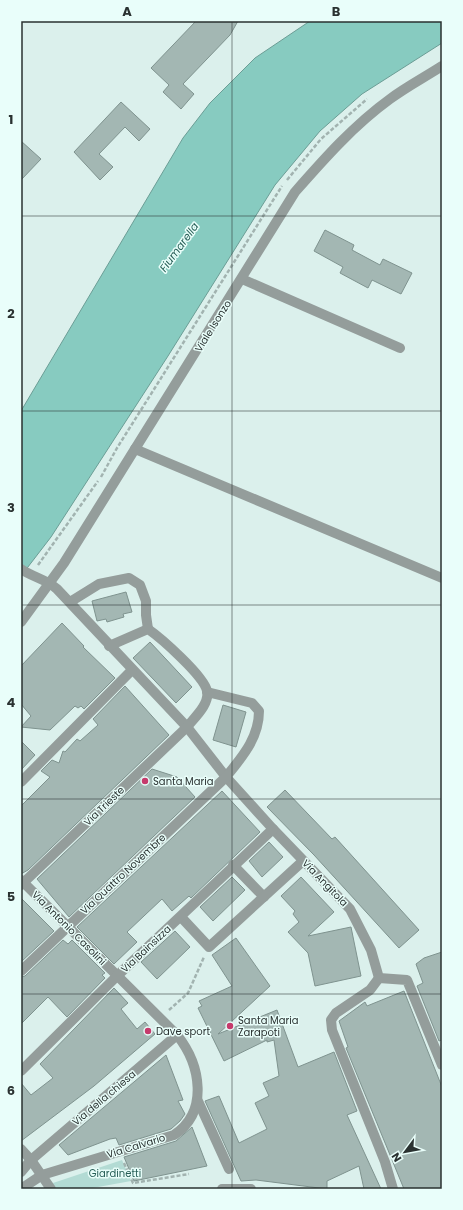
<svg xmlns="http://www.w3.org/2000/svg" width="463" height="1210" viewBox="0 0 463 1210" font-family="Poppins,sans-serif">
<rect width="100%" height="100%" fill="#dbf0ec"/>
<path fill="#b3dbd4" d="M122,1160L131,1181L87,1189H54L53,1183Z"/>
<path fill="#87cbc0" stroke="#6b9d95" d="M310,21H442V43L362,94L320,131L275,185L168,356L51,537L21,576V411L183,138L210,103L255,58Z"/>
<g fill="#a3b7b3" stroke="#7f938f">
<path d="M196,21H238L230,35L183,84L194,94L181,109L163,92L169,85L151,68Z"/>
<path d="M121,102L150,129L139,141L125,127L99,154L113,167L100,180L74,152Z"/>
<path d="M21,141L41,159L21,180Z"/>
<path d="M325,230L354,245L352,250L380,265L383,259L412,273L401,294L372,280L368,288L340,273L343,267L314,251Z"/>
<path d="M126,592L132,612L123,614L124,617L107,622L106,619L97,621L92,601Z"/>
<path d="M62,623L84,646L83,647L115,678L84,709L81,706L78,708L75,706L50,730L21,727L31,716L21,704V666Z"/>
<path d="M150,642L192,687L176,703L133,658Z"/>
<path d="M125,686L169,735L28,870L21,874V806L50,777L41,771L52,760L59,763L63,751L65,752L77,739L80,741L98,725L93,719Z"/>
<path d="M223,705L246,712L236,747L213,740Z"/>
<path d="M21,741L35,755L21,770Z"/>
<path d="M152,769L177,777L195,797L69,917L37,879Z"/>
<path d="M285,790L332,839L335,837L419,930L399,948L314,855L267,807Z"/>
<path d="M222,791L260,832L191,898L189,896L172,911L162,899L127,932L137,942L114,964L77,927Z"/>
<path d="M269,842L283,857L262,877L249,861Z"/>
<path d="M232,877L245,890L213,921L200,907Z"/>
<path d="M301,877L334,912L308,936L351,927L361,976L315,986L308,953L288,932L299,922L293,914L295,911L281,896Z"/>
<path d="M21,898L54,931L21,962Z"/>
<path d="M175,931L190,947L157,979L141,962Z"/>
<path d="M236,938L270,986L218,1034L277,1010L298,1067L334,1052L357,1111L347,1115L381,1189H364L359,1166L327,1181V1189L256,1180L241,1181L205,1101L219,1096L239,1143L267,1129L255,1103L269,1096L263,1083L279,1076L274,1040L267,1042V1040L224,1061L198,1008L202,1006L199,1001L232,986L212,955Z"/>
<path d="M63,940L68,944L72,940L105,973L102,975L105,978L67,1017L48,997L21,1024V977L25,976Z"/>
<path d="M442,952V1040L439,1041L417,986L423,983L416,964L424,958Z"/>
<path d="M114,988L128,1003L121,1009L137,1029L145,1022L155,1034L94,1086L21,1141V1083L31,1095L53,1078L40,1064Z"/>
<path d="M404,991L442,1087V1189H404L346,1048L348,1047L339,1021L365,1002L367,1006Z"/>
<path d="M166,1055L183,1100L178,1101L185,1114L180,1121L171,1129L119,1145L116,1138L110,1139L68,1155L59,1145Z"/>
<path d="M192,1127L207,1166L134,1181L124,1157L176,1141Z"/>
</g>
<g fill="none" stroke-linecap="round" stroke-linejoin="round">
<g stroke="#a2b3b0" stroke-width="2.5" stroke-dasharray="4 2" stroke-linecap="butt">
<path d="M287,180L321,139L367,99"/>
<path d="M101,477L117,448L282,186"/>
<path d="M38,565L98,481"/>
<path d="M169,1010L188,993L204,957"/>
<path d="M124,1163L133,1183L189,1174"/>
</g>
<g stroke="#949d9b" stroke-width="10">
<path d="M242,279L400,348"/>
<path d="M135,449L442,578"/>
<path d="M21,569C32,577 46,579 57,589L187,727L226,777L273,829L350,909L371,950L379,978L407,980L442,1065"/>
<path d="M70,602L99,584L129,578L140,585L146,601V615L148,629"/>
<path d="M21,622L64,563L295,192C324,159 354,125 390,99C406,87 425,77 442,66"/>
<path d="M21,782L132,670"/>
<path d="M233,865L264,897"/>
<path d="M21,880L177,1035C201,1065 209,1112 174,1135L42,1175L21,1189"/>
<path d="M21,885L187,727C194,718 210,704 207,691C204,676 161,638 148,629L109,646"/>
<path d="M181,917L209,947L303,861"/>
<path d="M21,971L226,777C242,757 259,738 259,711L252,703L207,692"/>
<path d="M379,978L370,990L336,1013L331,1020L332,1030L385,1162L393,1189"/>
<path d="M21,1071L117,976L273,829"/>
<path d="M198,1101L229,1169"/>
<path d="M21,1149L31,1160L51,1189"/>
<path d="M21,1172L31,1160L177,1035"/>
<path d="M222,1189H251"/>
</g>
</g>
<path fill="none" stroke="#2a3231" stroke-width="1" stroke-opacity="0.55" d="M232,21V1189M21,216H442M21,411H442M21,605H442M21,799H442M21,994H442"/>
<g fill="#c63a6c" stroke="#e9fefa" stroke-width="1.5">
<circle cx="145" cy="781" r="4"/>
<circle cx="230" cy="1026" r="4"/>
<circle cx="148" cy="1031" r="4"/>
</g>
<g text-anchor="middle" dominant-baseline="central" stroke-width="3" stroke-linejoin="round" paint-order="stroke">
<g font-size="10" fill="#2a3231" stroke="#e9fefa">
<text transform="translate(213 326) rotate(-58)">Viale Isonzo</text>
<text transform="translate(104 806) rotate(-44)">Via Trieste</text>
<text transform="translate(123 874) rotate(-43)">Via Quattro Novembre</text>
<text transform="translate(325 883) rotate(46)">Via Angitola</text>
<text transform="translate(69 928) rotate(45)">Via Antonio Casolini</text>
<text transform="translate(146 949) rotate(-43)">Via Bainsizza</text>
<text transform="translate(104 1098) rotate(-40)">Via della chiesa</text>
<text transform="translate(136 1146) rotate(-17)">Via Calvario</text>
</g>
<g font-size="10" fill="#2a3231" stroke="#e9fefa" text-anchor="start">
<text x="153" y="781">Santa Maria</text>
<text x="238" y="1020">Santa Maria<tspan x="238" dy="12">Zarapoti</tspan></text>
<text x="156" y="1031">Dave sport</text>
</g>
<g font-size="10" fill="#265e56" stroke="#e9fefa">
<text x="115" y="1173">Giardinetti</text>
</g>
<g font-size="11" font-style="italic" fill="#275f57" stroke="#e9fefa">
<text transform="translate(179 247) rotate(-54)">Fiumarella</text>
</g>
</g>
<rect width="463" height="1210" fill="none" stroke="#e9fefa" stroke-width="44"/>
<g transform="translate(405 1152) rotate(238)" stroke="#e9fefa" stroke-width="3" paint-order="stroke">
<path d="M0-3L7 15L0 10L-7 15Z" fill="#2a3231"/>
<text y="-6" font-size="11" font-weight="bold" text-anchor="middle" fill="#2a3231">N</text>
</g>
<rect x="22" y="22" width="419" height="1166" fill="none" stroke="#2a3231" stroke-width="1.5"/>
<g font-size="13" text-anchor="middle" font-weight="bold" fill="#2a3231">
<text x="127" y="16">A</text>
<text x="336" y="16">B</text>
<text x="11" y="124">1</text>
<text x="11" y="318">2</text>
<text x="11" y="512">3</text>
<text x="11" y="707">4</text>
<text x="11" y="901">5</text>
<text x="11" y="1095">6</text>
</g>
</svg>
